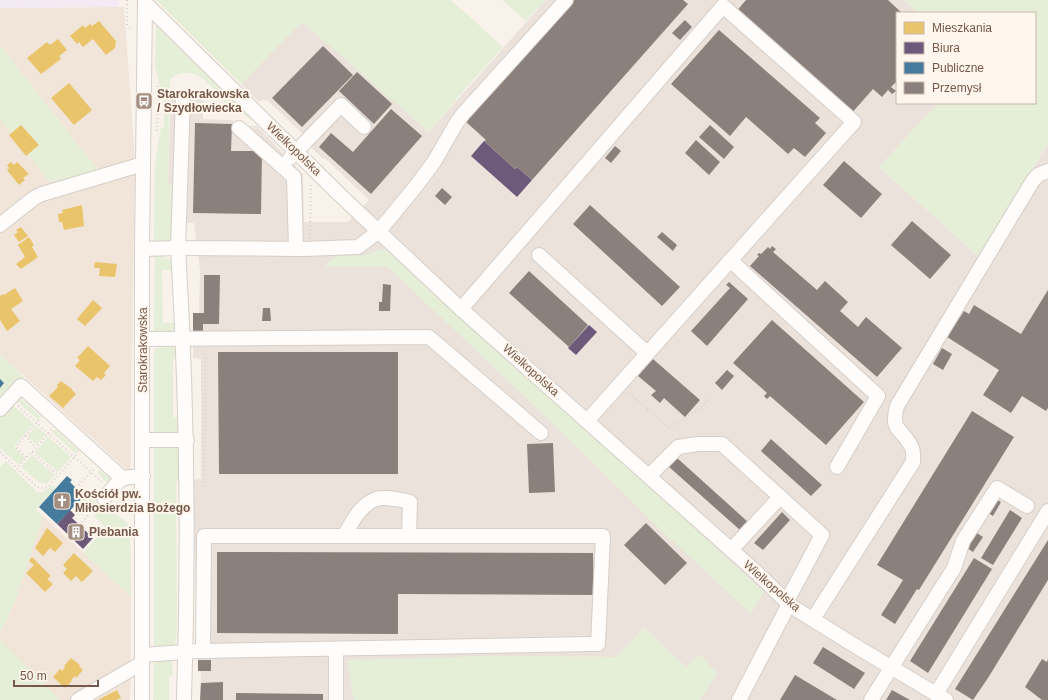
<svg xmlns="http://www.w3.org/2000/svg" width="1048" height="700" viewBox="0 0 1048 700" font-family="Arial,sans-serif">
<rect width="100%" height="100%" fill="#f8f2eb"/>
<g fill="#f1e5d9">
<path d="M119,7H124L135,161L130,473L0,354V119L50,182L100,173L0,45V8Z"/>
<path d="M43,516L131,596L130,700H0V633L15,602Z"/>
</g>
<path fill="#ebe2dc" d="M546,0H904L918,13H897V103H938L879,167L979,257L1048,143V700H700L716,673L686,667L644,628L617,657L490,656L394,700H200L201,671H198L193,480L201,479V359L193,358V313H199L200,270L194,223H179L168,184L171,90L204,91L203,119L233,120L234,126H257L303,174L304,222H348L369,200L327,160L321,157L306,142L305,136L267,100L258,101L241,84L302,21L429,132Z"/>
<path fill="#f4eaf3" d="M0,0H119V7L0,8Z"/>
<g fill="#e5eed6">
<path d="M156,0H451L503,47L466,88L429,132L302,22L241,84Z"/>
<path d="M502,0H546L526,21Z"/>
<path d="M904,0H1048V143L979,257L879,167L938,103H1035V13H918Z"/>
<path d="M156,24H159L257,120L253,121L243,114L233,113C231,107 226,106 223,101C210,84 193,62 170,79L168,184H174L171,243L154,242L155,164L161,128H164V88L160,87L155,65Z"/>
<path d="M0,45L100,173L50,182L0,119Z"/>
<path d="M384,249L393,251L764,592L751,614L664,533L546,417L388,267H325C336,248 351,259 369,254C374,253 378,250 384,249Z"/>
<path d="M155,256H161L172,260L176,270H162L163,323H174L176,327L171,332H160L157,336L154,334Z"/>
<path d="M163,347H178L179,359H173V417L181,418L179,431L176,432L154,433V349Z"/>
<path d="M0,354L24,377L0,403Z"/>
<path d="M16,394L41,417L38,420L13,397Z"/>
<path d="M11,404L34,424L15,445V448L25,458L19,465L0,448V417Z"/>
<path d="M36,426L46,434L37,444L28,437V435Z"/>
<path d="M55,429L79,451L76,454L52,432Z"/>
<path d="M48,437L71,457L58,472L35,452Z"/>
<path d="M159,444H176L181,448L182,477L179,481H176L177,632L175,644L169,647L154,646V447Z"/>
<path d="M32,455L55,475L47,484L40,483L21,467Z"/>
<path d="M6,461L37,492H42L53,485L56,488L36,510L43,516L15,602L0,633V467Z"/>
<path d="M100,470L107,476L111,472L117,477L110,485L97,473Z"/>
<path d="M92,491L103,492L83,515H76L72,511L89,493Z"/>
<path d="M105,504L130,526L131,596L83,553L106,528L94,516Z"/>
<path d="M644,628L686,667L699,654L717,673L700,700H354L347,660L490,656L616,657Z"/>
<path d="M0,639L60,700H1L0,699Z"/>
<path d="M154,659L169,660L172,662L173,676L169,677V700H153Z"/>
</g>
<g fill="#e9c46a">
<path d="M99,21L116,41L115,48L106,55L93,39L83,47L79,42L77,44L70,36L83,25L85,28L90,24L92,26Z"/>
<path d="M58,39L67,50L59,56L61,59L41,74L27,58L47,42L50,45Z"/>
<path d="M69,83L92,110L74,125L51,98Z"/>
<path d="M21,125L39,145L26,156L9,135Z"/>
<path d="M11,162L14,165L17,162L29,174L23,178L25,180L19,185L7,170L9,168L7,165Z"/>
<path d="M82,205L84,226L64,230L62,222H59L58,214L63,213L62,210Z"/>
<path d="M21,227L28,236L19,242L14,235L18,232L16,230Z"/>
<path d="M29,237L34,245L32,247L38,257L21,269L16,264L25,257L18,245Z"/>
<path d="M95,262L117,264L115,277L99,276L100,268H94Z"/>
<path d="M15,288L23,301L11,309L20,321L7,331L0,320V296L3,294L4,295Z"/>
<path d="M93,300L102,308L85,326L77,319Z"/>
<path d="M88,346L110,366L104,373L106,375L101,380L97,377L93,381L75,366L80,360L77,358Z"/>
<path d="M61,381L72,389V390L76,394L63,408L49,396L58,387L57,385Z"/>
<path d="M47,528L63,543L55,552L50,548L43,556L35,548Z"/>
<path d="M74,553L93,571L82,582L76,576L71,581L63,573L67,569L63,565Z"/>
<path d="M32,557L51,576L47,579L53,584L45,592L26,573L34,565L29,561Z"/>
<path d="M71,658L80,665L79,666L83,670L76,678L75,676L71,680L72,681L65,688L53,677L60,669L62,671L65,667L64,666Z"/>
<path d="M117,690L121,698L116,700H98Z"/>
</g>
<g fill="#6d597a">
<path d="M484,141L515,169L517,167L532,180L517,197L471,156Z"/>
<path d="M589,325L597,332L576,355L568,348Z"/>
<path d="M70,510L75,515L72,518L93,538L83,549L57,524Z"/>
</g>
<g fill="#457b9d">
<path d="M0,379L4,383L0,388Z"/>
<path d="M67,476L72,480L70,482L84,496L57,524L39,507Z"/>
</g>
<g fill="#8a817c">
<path d="M572,0H683L688,4L532,180L517,167L515,169L484,141L486,140L465,121Z"/>
<path d="M746,0H888L902,13H897V81L891,87L896,91L892,94L888,90L882,97L873,89L850,115L735,13Z"/>
<path d="M685,20L692,27L680,40L672,33Z"/>
<path d="M719,30L820,118L815,123L826,133L805,157L794,148L788,154L746,117L730,136L671,84Z"/>
<path d="M323,46L353,75L302,127L272,98Z"/>
<path d="M357,72L392,104L374,124L339,91Z"/>
<path d="M391,109L422,136L371,194L319,147L331,133L353,152Z"/>
<path d="M195,123L232,124L231,151H262L261,214L193,213Z"/>
<path d="M710,125L734,147L724,159L699,137Z"/>
<path d="M696,140L720,162L709,175L685,153Z"/>
<path d="M615,146L621,151L611,163L605,158Z"/>
<path d="M844,161L882,194L861,218L823,185Z"/>
<path d="M442,188L452,197L445,205L435,196Z"/>
<path d="M590,205L680,287L662,306L573,224Z"/>
<path d="M912,221L951,255L930,279L891,245Z"/>
<path d="M662,232L677,245L673,251L657,237Z"/>
<path d="M772,246L776,249L773,252L817,290L825,281L848,302L840,311L858,327L866,317L902,348L877,377L750,266L759,256L757,255L759,253L761,254L768,247L770,249Z"/>
<path d="M529,271L588,325L569,347L509,293Z"/>
<path d="M204,275H220L219,324H203V332H193V313H204Z"/>
<path d="M729,282L748,299L707,346L691,331L730,288L726,285Z"/>
<path d="M383,284L391,285L390,311H379V302H382Z"/>
<path d="M1048,290V408L1046,411L1022,396L1011,413L983,395L999,370L947,337L964,311L969,314L974,305L1021,334Z"/>
<path d="M263,308H270L271,321H262Z"/>
<path d="M772,320L864,402L826,445L770,396L767,399L764,396L767,393L733,363Z"/>
<path d="M942,348L952,354L943,370L933,364Z"/>
<path d="M218,352H398V474H219Z"/>
<path d="M653,359L700,400L685,417L664,398L660,403L651,395L656,391L638,376Z"/>
<path d="M727,370L734,376L722,390L715,383Z"/>
<path d="M972,411L1014,437L919,590L917,589L895,624L881,615L903,580L877,565Z"/>
<path d="M771,439L822,485L811,496L761,451Z"/>
<path d="M553,443L555,492L529,493L527,444Z"/>
<path d="M676,457L748,522L740,530L668,466Z"/>
<path d="M993,498L1001,502L993,516L985,511Z"/>
<path d="M1010,510L1022,518L993,565L981,558Z"/>
<path d="M782,512L790,520L763,550L754,543Z"/>
<path d="M646,523L687,563L665,585L624,545Z"/>
<path d="M974,531L983,537L973,552L964,546Z"/>
<path d="M1048,540V580L988,678L973,700L955,689Z"/>
<path d="M217,552L593,553L594,595L398,594V634L217,633Z"/>
<path d="M974,558L992,569L928,673L910,661Z"/>
<path d="M823,647L865,673L854,689L813,663Z"/>
<path d="M1042,659L1047,662L1048,659V700H1042L1025,687Z"/>
<rect x="198" y="660" width="13" height="11"/>
<path d="M795,675L837,700H780Z"/>
<path d="M223,682V700H200L201,683Z"/>
<path d="M892,690L910,700H886Z"/>
<path d="M236,693L323,694V700H236Z"/>
</g>
<g fill="none" stroke-linecap="round" stroke-linejoin="round">
<defs>
<g id="minor">
<path d="M145,3L341,196L461,309L756,572L791,606L862,650L946,700"/>
<path d="M183,98L178,248L303,249L358,247L379,231L416,186L434,162L457,122L463,114L566,0"/>
<path d="M239,128L294,177L296,249"/>
<path d="M290,158L341,105L364,127"/>
<path d="M0,225L34,198L42,194L143,164"/>
<path d="M142,249L178,248C187,398 189,549 184,700"/>
<path d="M539,255L647,353"/>
<path d="M730,260L878,396L837,467"/>
<path d="M461,309L723,6L854,122L587,421"/>
<path d="M143,339L429,337L541,433"/>
<path d="M0,409L21,386L122,478L143,476"/>
<path d="M143,440H187"/>
<path d="M649,476L678,447L698,444H722L822,535L787,601"/>
<path d="M104,498L122,478"/>
<path d="M344,536C352,522 360,505 376,499C386,496 400,500 410,502L409,536"/>
<path d="M731,550L780,497"/>
<path d="M813,619L913,462C913,457 914,450 911,446C902,427 890,433 897,406L1032,182L1038,175L1048,171"/>
<path d="M336,649V700"/>
<path d="M143,655L197,651H203L590,644H598L603,536H204L203,651"/>
<path d="M936,694L1048,511"/>
<path d="M78,700L142,663"/>
<path d="M142,700V249L145,0"/>
<path d="M739,700L789,604"/>
<path d="M871,700L954,568L963,541L997,488L1027,506"/>
</g>
</defs>
<use href="#minor" stroke="#d6cec8" stroke-width="16"/>
<g stroke="#dad2ce" stroke-width="2" stroke-dasharray="1 3" stroke-linecap="butt">
<path d="M127,0V25L132,30"/>
<path d="M157,131L158,89L157,84"/>
<path d="M310,238L311,184"/>
<path d="M629,393L669,428L701,408L710,397"/>
<path d="M18,406L102,482"/>
<path d="M52,430L17,468L37,487L42,488L48,487L78,453"/>
<path d="M25,436L36,447"/>
<path d="M0,452L17,468"/>
<path d="M32,452L58,475"/>
<path d="M26,457L17,448V445L40,419"/>
<path d="M204,487L205,351"/>
<path d="M76,488L95,468"/>
<path d="M79,525L96,507"/>
</g>
<use href="#minor" stroke="#fefdfc" stroke-width="14"/>
</g>
<defs>
<symbol id="bus-square" viewBox="-11 -11 22 22"><rect x="-9" y="-9" width="18" height="18" rx="4" fill="#a48e82" stroke="#fff7ed"/><path d="M-5-6H5V4H4V6H2V4H-2V6H-4V4H-5ZM-3.5-4V0h7V-4ZM-3.5 1.2v1.5H-2V1.2ZM2 1.2v1.5H3.5V1.2Z" fill="#fff"/></symbol>
<symbol id="church-square" viewBox="-11 -11 22 22"><rect x="-9" y="-9" width="18" height="18" rx="4" fill="#a48e82" stroke="#fff7ed"/><path d="M-1.2-6h2.4v3.5h3.3v2.4h-3.3V6h-2.4V-.1h-3.3v-2.4h3.3Z" fill="#fff"/></symbol>
<symbol id="building-square" viewBox="-11 -11 22 22"><rect x="-9" y="-9" width="18" height="18" rx="4" fill="#a48e82" stroke="#fff7ed"/><path d="M-4-6H4V6H1V3H-1V6H-4ZM-2.5-4.3h1.7v1.8h-1.7ZM.8-4.3h1.7v1.8H.8ZM-2.5-1h1.7V.8h-1.7ZM.8-1h1.7V.8H.8Z" fill="#fff"/></symbol>
</defs>
<g fill-rule="evenodd">
<use href="#bus-square" x="134" y="91" width="20" height="20"/>
<use href="#church-square" x="52" y="491" width="20" height="20"/>
<use href="#building-square" x="66" y="522" width="20" height="20"/>
</g>
<g text-anchor="middle" dominant-baseline="central" stroke-width="4" stroke-linejoin="round" paint-order="stroke">
<g font-size="12" font-weight="bold" fill="#77584a" stroke="#fff7ed" text-anchor="start">
<text x="157" y="94">Starokrakowska<tspan x="157" dy="14">/ Szydłowiecka</tspan></text>
<text x="75" y="494">Kościół pw.<tspan x="75" dy="14">Miłosierdzia Bożego</tspan></text>
<text x="89" y="532">Plebania</text>
</g>
<g font-size="12" fill="#77584a" stroke="#fff7ed">
<text transform="translate(294 149) rotate(44)">Wielkopolska</text>
<text transform="translate(143 350) rotate(-90)">Starokrakowska</text>
<text transform="translate(531 370) rotate(42)">Wielkopolska</text>
<text transform="translate(772 586) rotate(41)">Wielkopolska</text>
</g>
</g>
<rect x="896" y="12" width="140" height="92" fill="#fff7ed" stroke="#c9b7ac"/>
<rect x="904" y="22" width="20" height="12" fill="#e9c46a" stroke="#c9b7ac"/>
<text x="932" y="32" font-size="12" fill="#77584a">Mieszkania</text>
<rect x="904" y="42" width="20" height="12" fill="#6d597a" stroke="#c9b7ac"/>
<text x="932" y="52" font-size="12" fill="#77584a">Biura</text>
<rect x="904" y="62" width="20" height="12" fill="#457b9d" stroke="#c9b7ac"/>
<text x="932" y="72" font-size="12" fill="#77584a">Publiczne</text>
<rect x="904" y="82" width="20" height="12" fill="#8a817c" stroke="#c9b7ac"/>
<text x="932" y="92" font-size="12" fill="#77584a">Przemysł</text>
<path d="M14 680v6h84v-6" fill="none" stroke="#77584a" stroke-width="2"/>
<text x="20" y="680" font-size="12" fill="#77584a" stroke="#fff7ed" stroke-width="3" paint-order="stroke">50 m</text>
</svg>
